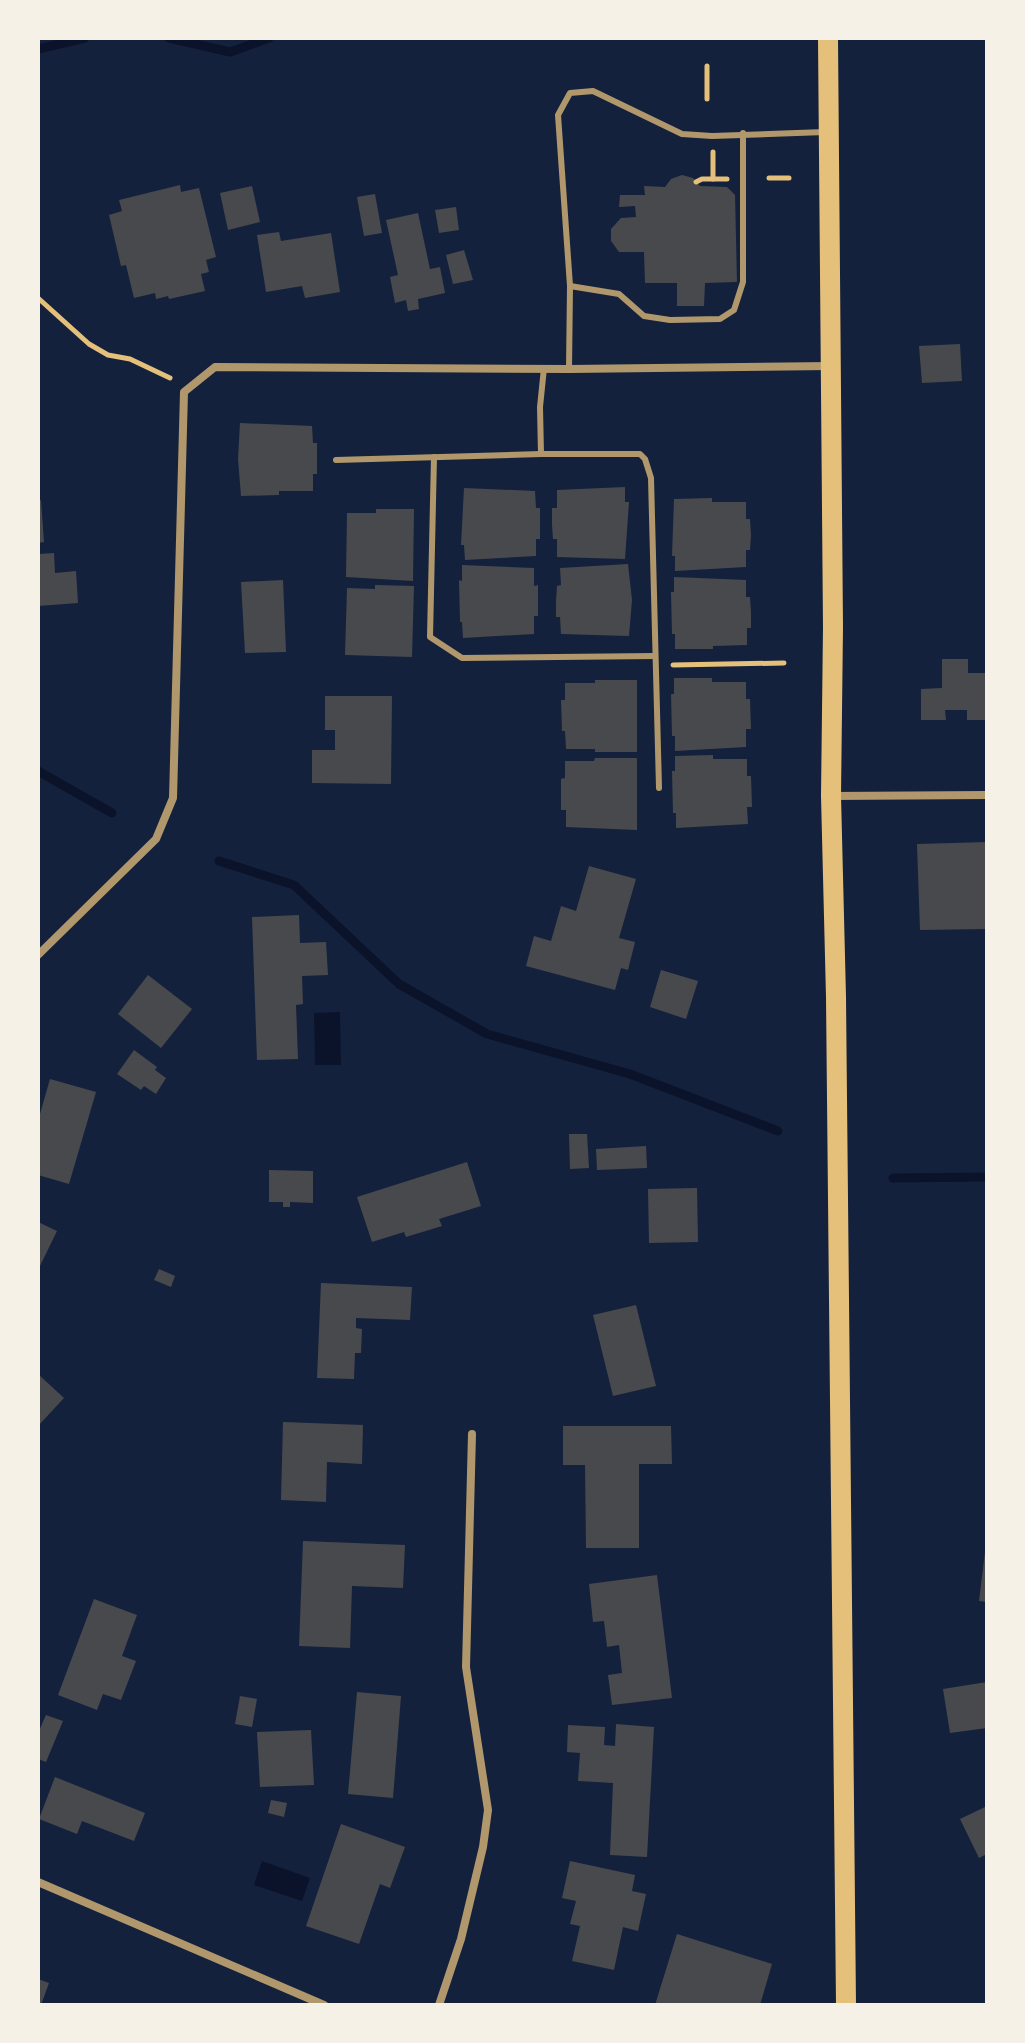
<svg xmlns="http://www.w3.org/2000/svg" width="1025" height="2043" viewBox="0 0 1025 2043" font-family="'Exo 2',sans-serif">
<rect width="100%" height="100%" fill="#14213d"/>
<g fill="#0b132b">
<path d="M340,1012L341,1065H315L314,1013Z"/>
<path d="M262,1861L310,1878L302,1901L254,1885Z"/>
</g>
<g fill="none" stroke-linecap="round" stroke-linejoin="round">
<g stroke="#0b132b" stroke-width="9">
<path d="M169,38L230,52L269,38"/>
<path d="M38,49L85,38"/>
<path d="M38,771L112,813"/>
<path d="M219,861L294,885L399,984L487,1034L630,1074L778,1131"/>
<path d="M893,1178L987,1177"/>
</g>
</g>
<g fill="#48494c">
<path d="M682,175L693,178L700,186L727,187L735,195L737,282L705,283L704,306H677V283H645L644,252H619L611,241V229L621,218L636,217L635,206L619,207L620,195H645L644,186L665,187L671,179Z"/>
<path d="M180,185L181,192L199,188L216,257L206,260L209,272L201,274L205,291L169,299L168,296L156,299L155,293L134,298L126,265L121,266L109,215L122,211L119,200Z"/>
<path d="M252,186L260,222L228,230L220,193Z"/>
<path d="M375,194L382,233L364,236L357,197Z"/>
<path d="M456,207L459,230L439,233L435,210Z"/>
<path d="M418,213L430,269L440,267L445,293L418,299L419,309L408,311L406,300L395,303L390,277L398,275L386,220Z"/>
<path d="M279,232L281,241L331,233L340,292L305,298L302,286L266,292L257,235Z"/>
<path d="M464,250L473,280L453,284L446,255Z"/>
<path d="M960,344L962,381L922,383L919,346Z"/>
<path d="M240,423L312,426L313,443H317V474H313V491H279V495L241,496L238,459Z"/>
<path d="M625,487V502H629L625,559L557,557V539H553L552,525V508H557V490Z"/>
<path d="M464,488L535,491L536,508H540V539H536V556L465,560L464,545H461Z"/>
<path d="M712,498V502H746V519H750L751,535L750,550H746V567L675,571V556H672L674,499Z"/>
<path d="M41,500L44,542L38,543V501Z"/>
<path d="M376,509H414L413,581L346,577L347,513H376Z"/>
<path d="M54,553L55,573L76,571L78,603L38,606V554Z"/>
<path d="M628,564L632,600L629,636L561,634L560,617H556V601L557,586L561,585L560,568Z"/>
<path d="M462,565L534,568V586L538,585V616H534V634L463,638L462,622H460L459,580L462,581Z"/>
<path d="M674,577L746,580V597H750L751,613V628H747V645L713,646V649H675V634H672L671,592H674Z"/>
<path d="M283,580L286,652L245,653L241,582Z"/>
<path d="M375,585L414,586L412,657L345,655L347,588L375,589Z"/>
<path d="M942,659H968V673H987V720H967V710H945L946,720H921V689L942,688Z"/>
<path d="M674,678H712V682H746V699H750L751,729H746V747L675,751V736H672L671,694H674Z"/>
<path d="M595,680H637V752H595V749H566L565,731H562L561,700H565V683H595Z"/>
<path d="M325,696H392L391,784L312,783V750H335V730H325Z"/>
<path d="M713,755V759H747V776H751L752,807H747L748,824L676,828V813H673L672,771H675V756Z"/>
<path d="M595,758H637V830L566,827V810H561V779L565,778V761H594Z"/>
<path d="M987,842V929L920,930L917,844Z"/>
<path d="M589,866L636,879L619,938L635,942L628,970L621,968L615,990L526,966L534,936L551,941L561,906L576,911Z"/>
<path d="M299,915L300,943L326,942L328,975L302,976L303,1004L296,1005L298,1059L257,1060L252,917Z"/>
<path d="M661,970L698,981L686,1019L650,1007Z"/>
<path d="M148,975L192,1009L161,1048L118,1014Z"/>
<path d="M134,1050L157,1067L155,1070L166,1078L156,1094L144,1086L141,1090L117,1074Z"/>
<path d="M50,1079L96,1092L69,1184L38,1175V1121Z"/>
<path d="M569,1134H587L589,1168L570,1169Z"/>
<path d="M646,1146L647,1168L597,1170L596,1149Z"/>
<path d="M467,1162L481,1206L439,1219L442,1226L406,1237L404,1232L372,1242L357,1197Z"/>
<path d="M269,1170L313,1171V1203L290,1202V1207H283V1202H269Z"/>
<path d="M697,1188L698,1242L649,1243L648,1189Z"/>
<path d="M38,1222L57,1231L38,1270Z"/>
<path d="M159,1269L175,1276L171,1287L154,1280Z"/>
<path d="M321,1283L412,1287L410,1320L356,1318V1328L362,1329L361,1353H355L354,1379L317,1378Z"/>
<path d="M636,1305L656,1386L613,1396L593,1315Z"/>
<path d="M38,1374L64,1398L38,1426Z"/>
<path d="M283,1422L363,1425L362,1464L327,1462L326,1502L281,1500Z"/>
<path d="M563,1426H671L672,1464H639V1548H586L585,1465H563Z"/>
<path d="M303,1541L405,1545L403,1588L352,1586L350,1648L299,1646Z"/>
<path d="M985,1552L987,1553V1602L979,1601Z"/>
<path d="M657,1575L672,1698L612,1705L608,1675L622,1673L619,1645L607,1647L604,1621L593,1622L589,1584Z"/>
<path d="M94,1599L137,1615L122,1656L136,1661L121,1700L103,1694L97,1710L58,1695Z"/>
<path d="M987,1682V1728L950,1733L943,1689Z"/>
<path d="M357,1692L401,1696L393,1798L348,1794Z"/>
<path d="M240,1696L257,1699L252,1727L235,1724Z"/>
<path d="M46,1715L63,1721L46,1762L38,1759V1733Z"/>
<path d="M616,1724L654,1727L647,1857L610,1855L613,1783L578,1781L580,1753L567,1752L568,1725L605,1727L604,1745L615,1746Z"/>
<path d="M311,1730L314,1785L260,1787L257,1732Z"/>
<path d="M55,1777L145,1813L134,1841L82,1821L77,1834L39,1819Z"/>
<path d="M271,1800L287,1803L284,1817L268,1813Z"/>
<path d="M987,1806V1854L979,1858L960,1819Z"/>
<path d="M341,1824L405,1847L390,1888L380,1884L359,1944L306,1926Z"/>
<path d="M570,1861L635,1875L632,1891L646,1894L638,1931L623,1927L614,1970L572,1961L580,1926L570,1924L576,1901L562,1898Z"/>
<path d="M677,1934L772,1964L760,2005H655Z"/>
<path d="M38,1979L49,1983L41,2005H38Z"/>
</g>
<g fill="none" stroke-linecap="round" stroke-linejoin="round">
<g stroke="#e5c07b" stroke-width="5">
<path d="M707,66V99"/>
<path d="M713,152V179"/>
<path d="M769,178H789"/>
<path d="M696,182L702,179H727"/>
<path d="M38,298L89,344L108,355L130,359L170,378"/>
<path d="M673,665L784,663"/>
</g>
<g stroke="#b1986c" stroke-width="6">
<path d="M570,286L619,294L644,316L670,320L720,319L734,310L743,282V133"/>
<path d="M544,368L540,407L541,454H640L645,459L651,478L659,788"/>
<path d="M569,369L570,286L558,115L570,93L593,91L682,134L712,136L825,132"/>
<path d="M434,457L430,637L462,658L655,656"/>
<path d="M336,460L541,454"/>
</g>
<g stroke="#b1986c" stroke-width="8">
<path d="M832,796L987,795"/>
<path d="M38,955L156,839L173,798L184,392L215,367L569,369L830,366"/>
<path d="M38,1882L324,2005"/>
<path d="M439,2005L461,1939L483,1847L488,1810L466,1667L472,1434"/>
</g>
<path stroke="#e5c07b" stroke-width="20" d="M828,38L833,627L831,796L836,997L846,2005"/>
</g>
<rect width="1025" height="2043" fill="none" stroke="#f6f1e7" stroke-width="80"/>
</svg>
